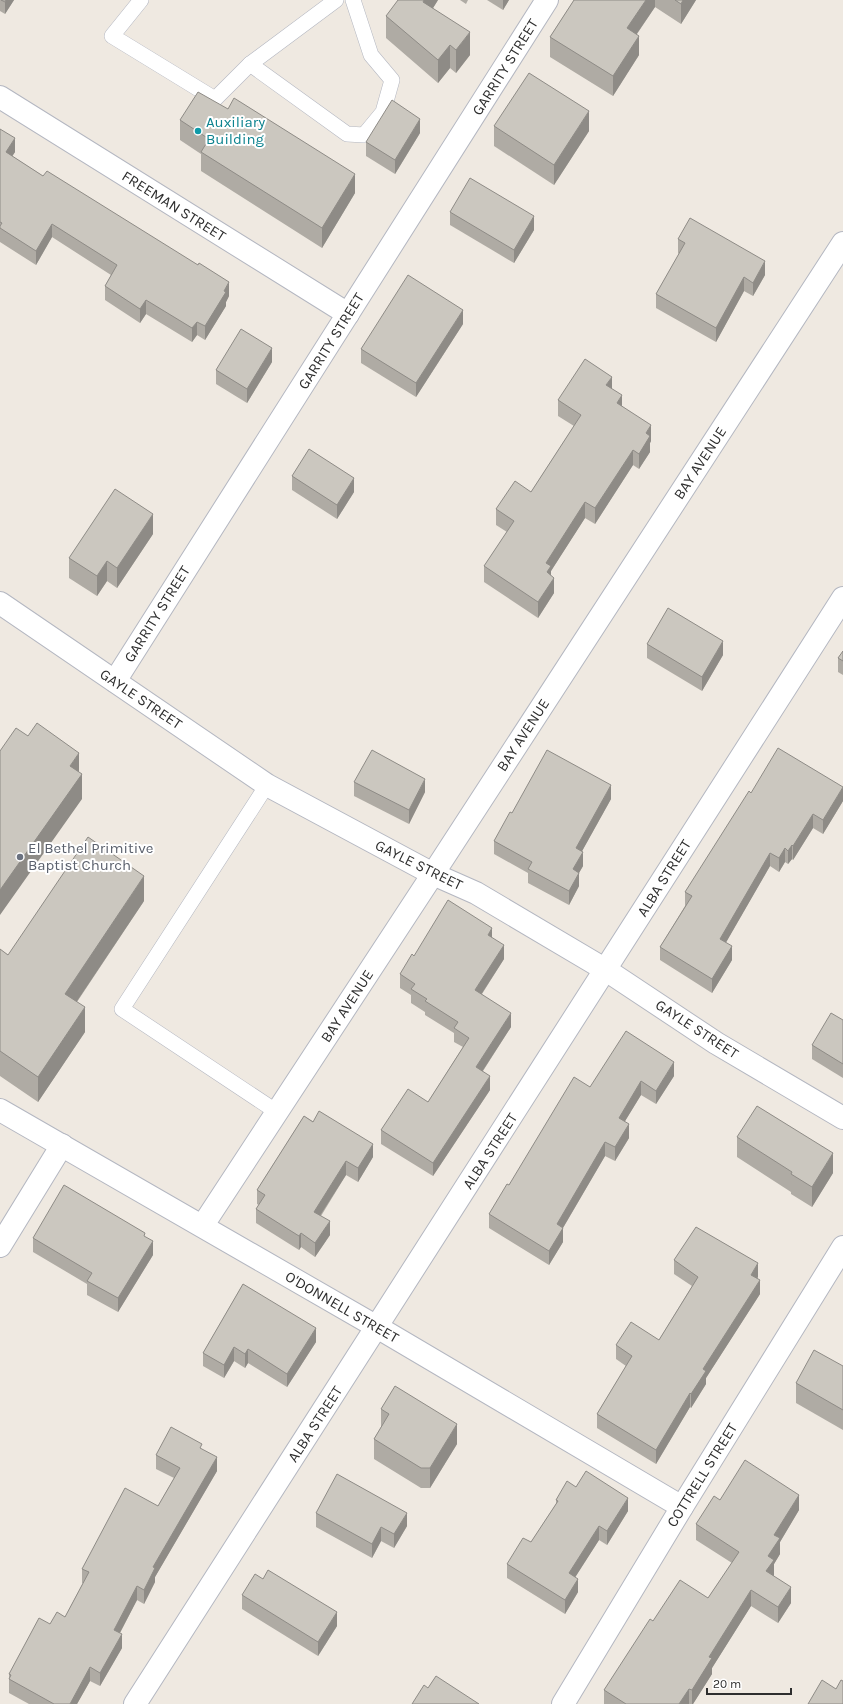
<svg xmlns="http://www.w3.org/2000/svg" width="843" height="1704" viewBox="0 0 843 1704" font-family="Karla,sans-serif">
<rect width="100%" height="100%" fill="#efe9e1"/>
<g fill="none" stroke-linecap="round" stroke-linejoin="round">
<defs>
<g id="lane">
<path d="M141,0L112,36L215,99L250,64L336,0"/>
<path d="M250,64L347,134L364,135L383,112L392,80L371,55L353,0"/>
<path d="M267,785L122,1009L277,1112"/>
</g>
<g id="street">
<path d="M0,97L348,314"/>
<path d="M0,603L267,785L433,874L476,893L606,970L716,1043L843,1118"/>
<path d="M115,681L547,0"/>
<path d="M0,1110L377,1327L682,1507"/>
<path d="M203,1225L433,874L843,243"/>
<path d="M0,1246L62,1145"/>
<path d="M135,1704L843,598"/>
<path d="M563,1704L682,1507L843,1247"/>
</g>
</defs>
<use href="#lane" stroke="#b4b7c1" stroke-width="16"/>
<use href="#street" stroke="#b4b7c1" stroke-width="24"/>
<use href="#lane" stroke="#fff" stroke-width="15"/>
<use href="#street" stroke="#fff" stroke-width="22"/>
</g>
<g fill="#afaba4">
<path d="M0,0H14L5,14L0,11Z"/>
<path d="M438,0L433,8L470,55L456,73L450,68L438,83L386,38V16Z"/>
<path d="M460,0H468L466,4Z"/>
<path d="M487,0H509L503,10Z"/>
<path d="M574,0H696L681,24L655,7L637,34L639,55L613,96L550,57V37Z"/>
<path d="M228,109L355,193L322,248L201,171V154L180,140V120Z"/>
<path d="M494,126L589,131L554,185L494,146Z"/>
<path d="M0,129L15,152L12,156L229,296L226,302V306L205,340L197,335L192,342L146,314L140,323L105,300V286L111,275L52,237L36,265L0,242Z"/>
<path d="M420,133L395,174L366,156V142Z"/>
<path d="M450,212L534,230L514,263L450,225Z"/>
<path d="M678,239L765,275L753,296L744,291L716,342L656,308V294L679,254L678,253Z"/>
<path d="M463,324L416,397L361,363V349Z"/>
<path d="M272,362L247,403L216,384V370Z"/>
<path d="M612,389L622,406L651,441L650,443V452L639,469L633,465L595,524L585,518L551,571V575L554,593L538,618L484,582V566L507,532L496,525V509L531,492L574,426L558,416V400Z"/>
<path d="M292,476L354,492L337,519L292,490Z"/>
<path d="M153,534L117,588L107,581L97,596L69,578V558Z"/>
<path d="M647,644L723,655L702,691L647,658Z"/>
<path d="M843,651V675L838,672V658Z"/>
<path d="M354,782L425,792L409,824L354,796Z"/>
<path d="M751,793L843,801L823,834L813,828L793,860L792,859L788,864L785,862L779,872L770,866L726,942L732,960L712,993L660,960V947L685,906V892Z"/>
<path d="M611,799L582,851L583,866L579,873V886L569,905L528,883V873L494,854V841L512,813Z"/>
<path d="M144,901L77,1002L85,1032L38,1102L0,1076V949L8,955Z"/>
<path d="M492,938L504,959L482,994L511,1027L483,1071L490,1090L433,1176L381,1144V1130L428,1102L463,1047L454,1042V1033L425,1015V1012L411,1003V995L400,988V974L414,956Z"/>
<path d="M843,1020V1078L812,1059V1045Z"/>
<path d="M674,1076L656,1104L641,1095L625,1121L629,1138L615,1161L605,1156L563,1228V1242L549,1265L489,1228V1214L509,1185L590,1087Z"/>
<path d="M304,1116L373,1157L358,1182L346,1175L321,1216L330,1235L315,1257L301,1247L299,1250L256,1223V1209L259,1205L257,1204V1190Z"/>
<path d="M737,1137L833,1173L812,1207L791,1194V1192L737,1157Z"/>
<path d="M145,1237L153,1255L118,1312L87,1295V1284L33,1252V1238Z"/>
<path d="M674,1260L758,1277L757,1278L760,1294L706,1378V1384L691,1408L690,1407L656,1464L597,1428V1414L626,1366L616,1359V1345L659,1340L692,1286L674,1274Z"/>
<path d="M243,1284L316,1342L287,1387L248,1363L245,1368L234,1361L224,1378L203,1366V1353Z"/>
<path d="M843,1366V1430L796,1403V1383Z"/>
<path d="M381,1409L457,1444L430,1488H421L374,1459V1439L381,1427Z"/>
<path d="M202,1449L217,1471L155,1577V1582L144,1604L137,1600L120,1633L122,1648L100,1686L90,1681L77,1704H29L9,1693V1674L50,1624L65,1617L83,1583H82V1569L158,1506L174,1478L156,1469V1455Z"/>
<path d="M576,1487L628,1511L607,1545L599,1540L575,1577L578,1592L565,1614L507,1578V1564L531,1542L556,1504V1500Z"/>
<path d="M720,1500L799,1510L780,1542V1554L774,1564L773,1576L791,1603L778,1623L751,1606L712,1668V1674L693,1704H604V1690L653,1621L708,1598L732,1563L696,1540V1524Z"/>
<path d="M316,1513L407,1526L394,1548L381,1541L372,1558L316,1527Z"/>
<path d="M242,1595L337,1626L318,1656L242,1609Z"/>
</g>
<g fill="#8e8b86">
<path d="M6,0H14L5,14V2Z"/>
<path d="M424,0H438L423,24V2Z"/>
<path d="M503,0H509L503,10Z"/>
<path d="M646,0H655V7L627,48V28Z"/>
<path d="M683,0H696L681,24V4Z"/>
<path d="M470,32V55L456,73V50Z"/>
<path d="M639,36V55L613,96V76Z"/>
<path d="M450,45V68L438,83V60Z"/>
<path d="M589,111V131L554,185V165Z"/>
<path d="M420,119V133L395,174V160Z"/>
<path d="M15,138V152L6,166V152Z"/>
<path d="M355,174V193L322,248V228Z"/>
<path d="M534,216V230L514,263V250Z"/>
<path d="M52,224V237L36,265V251Z"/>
<path d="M765,261V275L753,296V283Z"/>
<path d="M744,277V291L716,342V328Z"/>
<path d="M229,282V296L226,302V306L205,340V326Z"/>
<path d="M146,300V314L140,323V309Z"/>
<path d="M463,310V324L416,397V383Z"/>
<path d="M197,322V335L192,342V328Z"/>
<path d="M272,348V362L247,403V389Z"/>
<path d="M612,377V393L606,385Z"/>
<path d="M622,395V411L617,403Z"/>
<path d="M651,425V441L650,443V452L639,469V454L646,433Z"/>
<path d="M633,450V465L595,524V508Z"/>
<path d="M354,478V492L337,519V505Z"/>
<path d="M585,502V518L551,571V582L547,588L546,563Z"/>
<path d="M153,514V534L117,588V568Z"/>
<path d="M107,561V581L97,596V576Z"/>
<path d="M554,578V593L538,618V602Z"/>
<path d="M723,641V655L702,691V677Z"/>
<path d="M79,753V778L82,774V799L0,915V890L70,766Z"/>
<path d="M425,779V792L409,824V810Z"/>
<path d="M611,785V799L576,862V848Z"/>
<path d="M843,787V801L823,834V820Z"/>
<path d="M813,814V828L793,860V846Z"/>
<path d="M792,845V859L788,864V851Z"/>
<path d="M785,848V862L779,872V858Z"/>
<path d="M583,852V866L573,883V869Z"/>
<path d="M770,853V866L720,953V939Z"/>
<path d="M579,873V886L569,905V891Z"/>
<path d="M144,876V901L65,1019V994Z"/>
<path d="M492,928V941L488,935Z"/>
<path d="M504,945V959L475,1004V990Z"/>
<path d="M732,946V960L712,993V979Z"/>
<path d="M85,1007V1032L38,1102V1077Z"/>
<path d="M511,1013V1027L476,1081V1067Z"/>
<path d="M674,1062V1076L656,1104V1091Z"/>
<path d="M490,1076V1090L433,1176V1163Z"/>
<path d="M641,1081V1095L619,1131V1118Z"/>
<path d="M629,1124V1138L615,1161V1147Z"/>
<path d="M605,1142V1156L557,1238V1224Z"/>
<path d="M373,1144V1157L358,1182V1168Z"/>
<path d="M833,1153V1173L812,1207V1187Z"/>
<path d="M346,1161V1175L314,1225V1212Z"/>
<path d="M330,1221V1235L315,1257V1243Z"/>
<path d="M563,1228V1242L549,1265V1251Z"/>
<path d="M301,1233V1247L299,1250V1236Z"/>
<path d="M153,1241V1255L118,1312V1298Z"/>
<path d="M758,1263V1277L751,1288V1275Z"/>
<path d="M760,1280V1294L706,1378V1384L691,1408V1394L703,1369Z"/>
<path d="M316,1328V1342L287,1387V1374Z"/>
<path d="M234,1347V1361L224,1378V1365Z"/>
<path d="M248,1349V1363L245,1368V1354Z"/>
<path d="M690,1393V1407L656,1464V1450Z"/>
<path d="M457,1424V1444L430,1488V1468Z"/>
<path d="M217,1457V1471L155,1577V1582L144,1604V1590L153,1567Z"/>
<path d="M799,1495V1510L780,1542V1554L774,1564V1576L766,1587V1571L768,1556L774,1535Z"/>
<path d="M628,1498V1511L607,1545V1531Z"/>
<path d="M407,1513V1526L394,1548V1534Z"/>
<path d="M599,1526V1540L569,1587V1573Z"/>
<path d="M381,1527V1541L372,1558V1544Z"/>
<path d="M578,1579V1592L565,1614V1600Z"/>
<path d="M137,1586V1600L114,1644V1630Z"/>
<path d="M791,1587V1603L778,1623V1607Z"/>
<path d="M751,1590V1606L712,1668V1674L693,1704H692V1690L709,1657Z"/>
<path d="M337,1612V1626L318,1656V1642Z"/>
<path d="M122,1634V1648L100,1686V1673Z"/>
<path d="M90,1667V1681L77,1704H70Z"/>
<path d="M689,1689V1704H679Z"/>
</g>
<g fill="#cbc7bf" stroke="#8e8b86">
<path d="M1,0H6L5,2Z"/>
<path d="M398,0H424L423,2L470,32L456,50L450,45L438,60L386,16Z"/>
<path d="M574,0H646L627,28L639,36L613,76L550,37Z"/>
<path d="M675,0H683L681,4Z"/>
<path d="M529,73L589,111L554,165L494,126Z"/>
<path d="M198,92L228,109L234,98L355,174L322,228L201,152L209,139L180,120Z"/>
<path d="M392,100L420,119L395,160L366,142Z"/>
<path d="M0,129L15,138L6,152L43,176L47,171L198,265L199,263L229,282L224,291L226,292L205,326L197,322L192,328L146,300L140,309L105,286L117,265L52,224L36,251L0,228V226L2,223L0,222Z"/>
<path d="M470,178L534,216L514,250L450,212Z"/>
<path d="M690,218L765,261L753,283L744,277L716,328L656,294L685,243L678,239Z"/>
<path d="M408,275L463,310L416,383L361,349Z"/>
<path d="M241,329L272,348L247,389L216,370Z"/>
<path d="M585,359L612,377L606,385L622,395L617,403L651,425L646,433L650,436L639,454L633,450L595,508L585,502L546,563L551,566L547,572L554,578L538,602L484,566L514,521L496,509L515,481L531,492L581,415L558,400Z"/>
<path d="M309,449L354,478L337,505L292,476Z"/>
<path d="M115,489L153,514L117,568L107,561L97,576L69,558Z"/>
<path d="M668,608L723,641L702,677L647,644Z"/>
<path d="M843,651V661L838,658Z"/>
<path d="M37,723L79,753L70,766L82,774L0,890V751L16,728L28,736Z"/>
<path d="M778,748L843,787L823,820L813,814L793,846L792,845L788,851L785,848L779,858L770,853L720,939L732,946L712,979L660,947L692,896L685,892L749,791L751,793Z"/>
<path d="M372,750L425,779L409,810L354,782Z"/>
<path d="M547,750L611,785L576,848L583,852L573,869L579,873L569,891L528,869L532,862L494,841L510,812L512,813Z"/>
<path d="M88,837L144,876L65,994L85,1007L38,1077L0,1051V949L8,955Z"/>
<path d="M448,900L492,928L488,935L504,945L475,990L511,1013L476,1067L490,1076L433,1163L381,1130L408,1089L428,1102L469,1038L454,1028L458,1022L425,1001L427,999L411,989L415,984L400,974L412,954L414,956Z"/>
<path d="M831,1013L843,1020V1064L812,1045Z"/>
<path d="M626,1031L674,1062L656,1091L641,1081L619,1118L629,1124L615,1147L605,1142L557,1224L563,1228L549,1251L489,1214L507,1184L509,1185L574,1077L590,1087Z"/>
<path d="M757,1106L833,1153L812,1187L791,1174L792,1172L737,1137Z"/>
<path d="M319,1111L373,1144L358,1168L346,1161L314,1212L330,1221L315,1243L301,1233L299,1236L256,1209L265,1195L257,1190L304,1116L313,1122Z"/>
<path d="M64,1185L145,1233L144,1236L153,1241L118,1298L87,1281L92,1273L33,1238Z"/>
<path d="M696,1227L758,1263L751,1275L760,1280L703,1369L706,1371L691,1394L690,1393L656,1450L597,1414L632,1356L616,1345L631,1322L659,1340L698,1277L674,1260Z"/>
<path d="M243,1284L316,1328L287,1374L248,1349L245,1354L234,1347L224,1365L203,1353Z"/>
<path d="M814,1350L843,1366V1410L796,1383Z"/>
<path d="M395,1386L457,1424L430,1468H421L374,1439L389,1414L381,1409Z"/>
<path d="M171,1427L202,1444L200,1448L217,1457L153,1567L155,1568L144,1590L137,1586L114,1630L122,1634L100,1673L90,1667L70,1704H54L9,1679L11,1675L9,1674L39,1618L50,1624L57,1612L65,1617L89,1572L82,1569L125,1488L158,1506L180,1468L156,1455Z"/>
<path d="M745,1460L799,1495L774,1535L780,1538L768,1556L774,1560L766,1571L791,1587L778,1607L751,1590L709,1657L712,1658L692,1690L689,1689L679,1704H626L604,1690L650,1619L653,1621L680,1580L708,1598L739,1552L696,1524L714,1496L720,1500Z"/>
<path d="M586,1471L628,1498L607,1531L599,1526L569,1573L578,1579L565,1600L507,1564L523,1538L531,1542L558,1501L556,1500L567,1481L576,1487Z"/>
<path d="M337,1474L407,1513L394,1534L381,1527L372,1544L316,1513Z"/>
<path d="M268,1570L337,1612L318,1642L242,1595L255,1574L263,1579Z"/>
<path d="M436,1676L479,1704H412L424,1685L428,1688Z"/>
<path d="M822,1680L836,1689L841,1680L843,1681V1704H808Z"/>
</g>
<circle fill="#0f9aa8" stroke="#fff" stroke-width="1.5" cx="198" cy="131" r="4"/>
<circle fill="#6b7280" stroke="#fff" stroke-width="1.5" cx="20" cy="857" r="4"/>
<g text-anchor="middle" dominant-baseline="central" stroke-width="4" stroke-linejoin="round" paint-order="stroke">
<g font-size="15" fill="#2e2e2e" stroke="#fff">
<text transform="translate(505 67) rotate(-58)">GARRITY STREET</text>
<text transform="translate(174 206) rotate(32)">FREEMAN STREET</text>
<text transform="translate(331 341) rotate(-58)">GARRITY STREET</text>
<text transform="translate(700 463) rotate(-57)">BAY AVENUE</text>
<text transform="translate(157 614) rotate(-58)">GARRITY STREET</text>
<text transform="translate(141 699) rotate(34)">GAYLE STREET</text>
<text transform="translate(523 735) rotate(-57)">BAY AVENUE</text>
<text transform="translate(419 865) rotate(26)">GAYLE STREET</text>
<text transform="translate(664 878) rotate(-58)">ALBA STREET</text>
<text transform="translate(347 1006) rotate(-57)">BAY AVENUE</text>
<text transform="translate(697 1029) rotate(33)">GAYLE STREET</text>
<text transform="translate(490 1151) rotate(-57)">ALBA STREET</text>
<text transform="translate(342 1307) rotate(30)">O'DONNELL STREET</text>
<text transform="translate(315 1424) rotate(-57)">ALBA STREET</text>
<text transform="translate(702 1475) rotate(-58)">COTTRELL STREET</text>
</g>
<g font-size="15" fill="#0d838f" stroke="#fff" text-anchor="start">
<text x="206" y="122">Auxiliary<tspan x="206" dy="17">Building</tspan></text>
</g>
<g font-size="15" fill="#5b616d" stroke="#fff" text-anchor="start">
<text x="28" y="848">El Bethel Primitive<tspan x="28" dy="17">Baptist Church</tspan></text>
</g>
</g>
<path d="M707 1688v6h84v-6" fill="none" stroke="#2e2e2e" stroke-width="2"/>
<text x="713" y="1688" font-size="12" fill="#2e2e2e" stroke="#ffffff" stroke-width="3" paint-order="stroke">20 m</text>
</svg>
